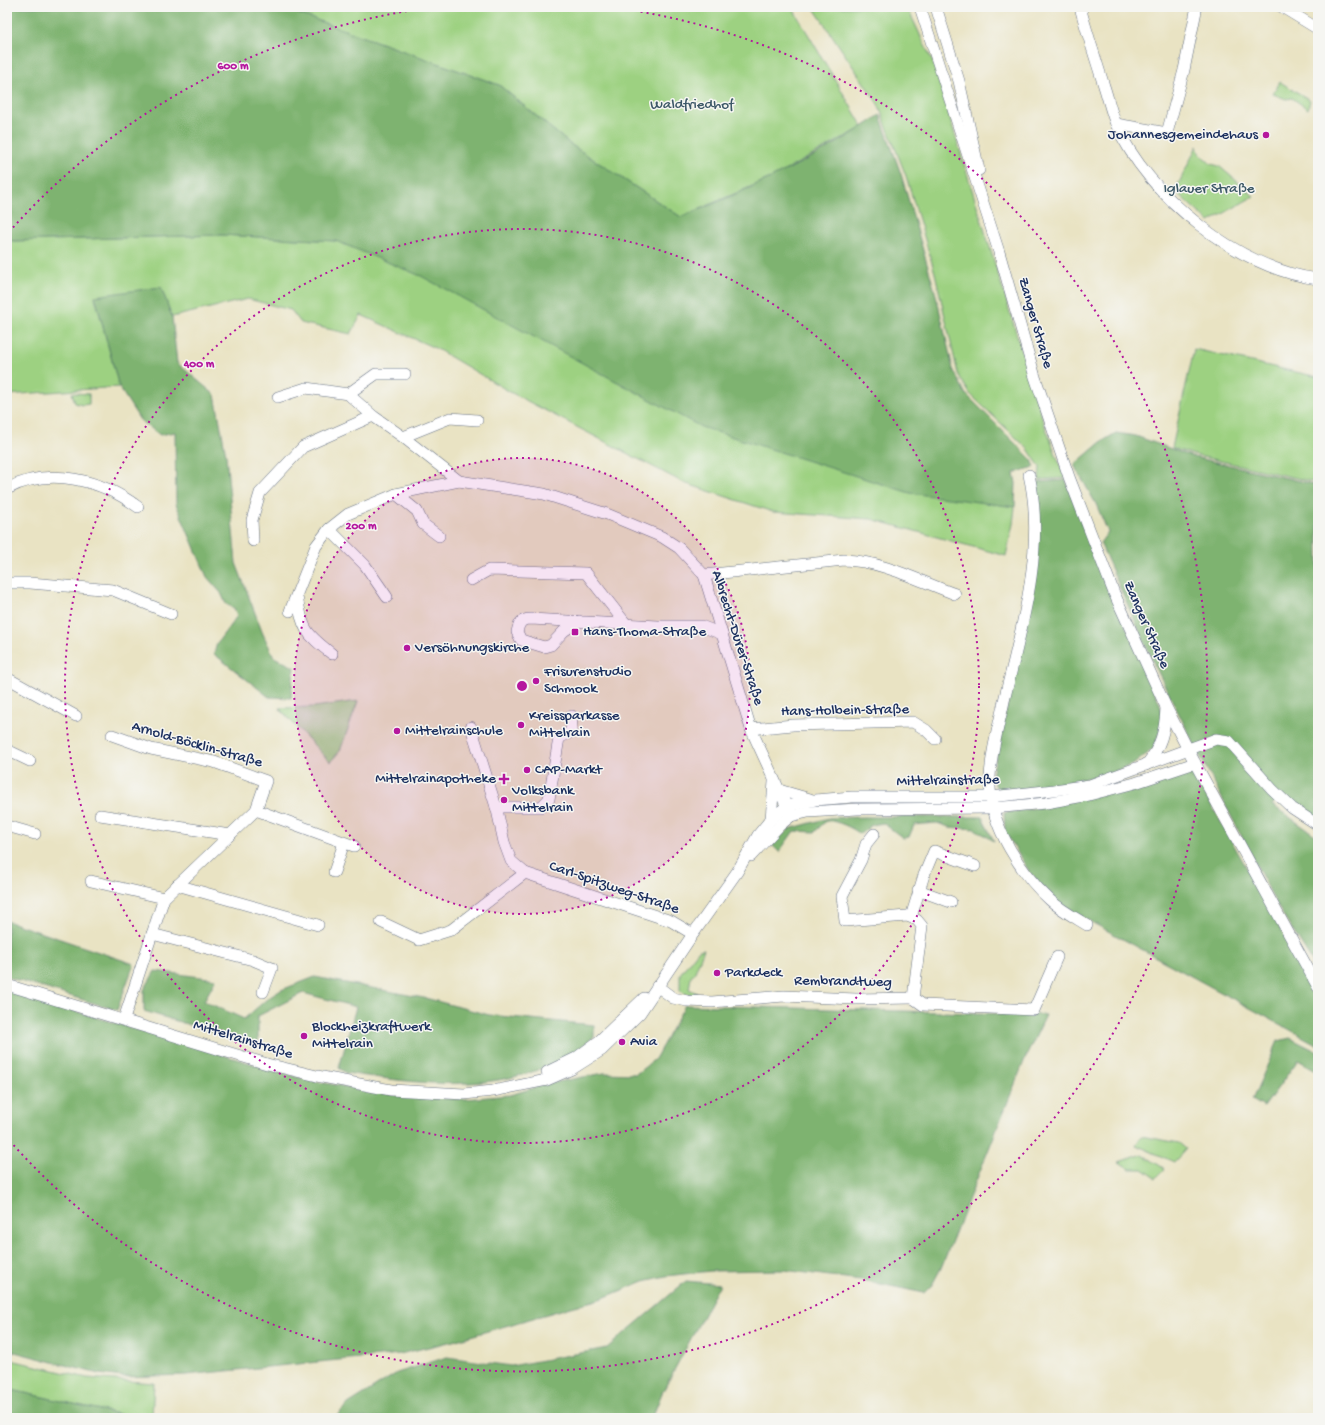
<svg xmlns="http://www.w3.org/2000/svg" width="1325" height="1425" viewBox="0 0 1325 1425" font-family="'Gochi Hand',sans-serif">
<rect width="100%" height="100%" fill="#f6f6f2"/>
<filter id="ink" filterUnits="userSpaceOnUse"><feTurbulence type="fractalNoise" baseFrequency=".025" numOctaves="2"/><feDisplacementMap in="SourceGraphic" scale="8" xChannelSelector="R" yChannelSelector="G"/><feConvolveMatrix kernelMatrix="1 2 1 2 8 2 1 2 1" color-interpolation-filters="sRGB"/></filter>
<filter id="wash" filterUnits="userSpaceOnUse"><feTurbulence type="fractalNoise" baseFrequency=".012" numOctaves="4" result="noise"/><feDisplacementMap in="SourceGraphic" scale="16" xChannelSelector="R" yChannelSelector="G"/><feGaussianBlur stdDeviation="0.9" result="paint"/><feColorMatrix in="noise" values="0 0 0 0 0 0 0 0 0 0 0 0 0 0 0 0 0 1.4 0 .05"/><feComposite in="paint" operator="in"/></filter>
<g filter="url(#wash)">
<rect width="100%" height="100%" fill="#e9e3c3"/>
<g fill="#9dd181" stroke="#5c8070">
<path d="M280,7H792L863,127L773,177L681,217L570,144L499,85Z"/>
<path d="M813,7H907L932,60L1045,426L1065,478L1039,480L1040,467L1028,449L970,394L958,374L935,273L906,176L890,135L878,104Z"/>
<path d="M1280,82L1310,100L1308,109L1292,98L1286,99L1273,94Z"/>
<path d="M1197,146L1199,153L1211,164L1219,166L1254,196L1209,222L1175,191Z"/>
<path d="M221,235L336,241L1002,504L1015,507L1013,524L1006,556L871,519L773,512L684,483L510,392L437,349L361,315L351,334L301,323L291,310L248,299L172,317L161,287L95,297L119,387L7,395V239L13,241Z"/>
<path d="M1194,349L1318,377V483L1194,455L1172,448Z"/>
<path d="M72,393L89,394V404L83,405L75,403Z"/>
<path d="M358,701L340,751L330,762L279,708L314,707Z"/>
<path d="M704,949L695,972L691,977L689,989L697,993L691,996L680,991V974L699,950Z"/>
<path d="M1141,1136L1179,1143L1186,1149L1174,1162L1136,1145Z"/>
<path d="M1142,1154L1165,1169L1156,1178L1143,1169H1130L1119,1162Z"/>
<path d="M7,1359L87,1378L154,1383L152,1418H136L7,1389Z"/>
</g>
<g fill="#7eb36f" stroke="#4c7166">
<path d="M7,7H280L499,85L570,144L681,217C750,189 819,158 880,115L901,174L936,295L953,369L965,393L1032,460L1035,467L1014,473L1016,483L1015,507L910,493L701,427L421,276L336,241L221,235L13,241L7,239Z"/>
<path d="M161,287L172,317L177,363L215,395L226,455L236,563L263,634L274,657L294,667L291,698L269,697L214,654L217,643L237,616L234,608L226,604L221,593L207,577L176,504L175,432L160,435L140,420L119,387L95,296Z"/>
<path d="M1116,433L1136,436L1193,457L1318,485V819L1281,795L1272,805L1318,837V971L1278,907L1192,740L1155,666L1100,543L1108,532L1096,504L1074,465L1101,442Z"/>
<path d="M1066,480L1096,563L1133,641L1160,704L1164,719L1154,748L1134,764L1108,774L1064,783L1001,792L996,787L992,776C1012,680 1039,581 1038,482Z"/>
<path d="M1192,770L1278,924L1318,1002V1045L1060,905L1030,873L1005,832L1004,813L1054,805Z"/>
<path d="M865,817H982L994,841L975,829L949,827L937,823L914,825L909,837L903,838L883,823L872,825L860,834C855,829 834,819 827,821C823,823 818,829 815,832L794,831L779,852L772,845L789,829L829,818Z"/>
<path d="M7,921L134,964L117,1010L7,977Z"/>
<path d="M155,971L216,979L204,1001L244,1019L267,999L281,990L315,977L429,999L489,1015L594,1025V1037C585,1044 576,1051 566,1057C499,1095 419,1084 346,1073L339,1068L356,1007L303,993L258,1016V1046L144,1011V990Z"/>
<path d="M7,991L307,1080L412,1098L465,1099L510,1095L547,1084L604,1073L636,1074L655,1059L685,1005L1046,1015L1025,1059L941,1268L932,1285L924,1293L861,1280L784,1270L711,1271L666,1276L644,1281L603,1298L453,1341L400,1354L186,1375L123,1377L99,1374L7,1350Z"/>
<path d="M1290,1038L1318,1052V1071L1298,1060L1264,1107L1252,1100L1278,1041Z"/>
<path d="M686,1281L720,1284L662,1393L652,1418H334L348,1404L397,1373L447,1357L511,1366L607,1348Z"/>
<path d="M7,1389L136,1418H7Z"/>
</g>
</g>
<g filter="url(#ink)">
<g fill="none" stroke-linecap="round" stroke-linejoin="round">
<defs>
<g id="minor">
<path d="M920,7L999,252L1035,377L1069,477L1114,593L1166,707L1195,763L1318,987"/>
<path d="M936,7L959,81L979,170"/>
<path d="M1080,7C1087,33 1096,60 1104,86C1108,98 1111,112 1116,124C1147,196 1240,270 1318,279"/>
<path d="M1282,7L1318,29"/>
<path d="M1116,124L1167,133L1184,70L1196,11"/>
<path d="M348,394L376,374H405"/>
<path d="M278,397L306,388L348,394L373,416L403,437L459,481"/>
<path d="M403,437L450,418L477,420"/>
<path d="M1029,475C1046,548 1021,630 1004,701C998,729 989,759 990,787C991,826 1021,874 1050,900C1061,910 1074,917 1087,925"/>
<path d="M7,489C49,466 102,480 138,507"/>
<path d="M396,494L417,511L423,524L439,536"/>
<path d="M329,529L365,565L387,597"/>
<path d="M253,541L252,520L260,493L303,447L373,416"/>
<path d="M704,575L844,560C883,561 919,581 955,594"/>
<path d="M471,580L489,570L586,573L626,624"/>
<path d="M7,583H30L113,590L171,614"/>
<path d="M297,597C303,630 305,633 332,654"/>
<path d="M290,611L316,546L329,529L348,514L396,494L459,481L544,494L607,514L662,537L679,548L704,575L751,729L791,816"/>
<path d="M579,621L564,631L551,645L544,647L521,640L517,632C519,623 521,619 531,619L658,626H701L722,634"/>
<path d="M7,678L76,716"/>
<path d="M471,727L497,810L504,842L511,861L525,873"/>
<path d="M751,729L793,725L913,722L926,730L935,739"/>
<path d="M112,735L151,749L214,762L266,781L256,810L164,898L124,1019"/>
<path d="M7,750L30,761"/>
<path d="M1146,765C1161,747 1165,731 1166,708"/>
<path d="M779,790L810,799"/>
<path d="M496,807H541L549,799L559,738L571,732L572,716"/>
<path d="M256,810L354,846"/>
<path d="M100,815L230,835"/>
<path d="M771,819L774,782"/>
<path d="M7,826L35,834"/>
<path d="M751,856L780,825L791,816L808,812L857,809L993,808L1046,803L1089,795L1135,783L1195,763"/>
<path d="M334,872L344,843"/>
<path d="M91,881L164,898"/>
<path d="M177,885L318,925"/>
<path d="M918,890L951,902"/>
<path d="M911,917L924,875L934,851L975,866"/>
<path d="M381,922L419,940L451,930L525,873L671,921L693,934"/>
<path d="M152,934L253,960L272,968L263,992"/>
<path d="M7,985L267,1064L317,1076L391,1090L464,1094L493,1091L547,1080L572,1069L602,1050L640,1013L693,934L737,872L758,835L771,819L787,806L815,800L852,797H991L1054,790L1090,785L1216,739L1229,741L1272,789L1292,808L1318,825"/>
<path d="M657,986L673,998L687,1001L712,1002L784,996L856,999L913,998L922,926L917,920L907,916L845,921L842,896L861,860L866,844L874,834"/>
<path d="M913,998L923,1005L1034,1010L1057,957"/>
<path d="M547,1072L576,1058L599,1041L644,998"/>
</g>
</defs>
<use href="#minor" stroke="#636e81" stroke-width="12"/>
<use href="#minor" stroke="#fff" stroke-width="11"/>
</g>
</g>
<circle cx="522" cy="686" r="228" fill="#b5179e" fill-opacity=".12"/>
<g fill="none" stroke="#b5179e" stroke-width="2" stroke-dasharray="2 4">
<circle cx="522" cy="686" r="228"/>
<circle cx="522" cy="686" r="457"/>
<path d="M9 232A685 685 0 0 1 427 8M617 8A685 685 0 1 1 9 1140"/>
</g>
<g fill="#b5179e" stroke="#f6f6f2" stroke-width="1.5">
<circle cx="1266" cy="135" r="4"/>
<rect x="571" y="628" width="8" height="8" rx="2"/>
<circle cx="407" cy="648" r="4"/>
<circle cx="536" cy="681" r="4"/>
<circle cx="521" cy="725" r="4"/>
<circle cx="397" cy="731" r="4"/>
<circle cx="527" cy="770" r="4"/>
<path d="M502 773h4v4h4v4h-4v4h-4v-4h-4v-4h4z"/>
<circle cx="504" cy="800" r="4"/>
<circle cx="717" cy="973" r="4"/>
<circle cx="304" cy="1036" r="4"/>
<circle cx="622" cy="1042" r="4"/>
</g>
<g text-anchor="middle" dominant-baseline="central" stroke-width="3" stroke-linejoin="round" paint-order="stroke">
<g font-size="15" fill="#3c5867" stroke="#f6f6f2">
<text x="692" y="105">Waldfriedhof</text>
<text x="1209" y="189">Iglauer Straße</text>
</g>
<g font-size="15" fill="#1b2f5e" stroke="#f6f6f2" text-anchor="start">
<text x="1258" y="135" text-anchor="end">Johannesgemeindehaus</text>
<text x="583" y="632">Hans-Thoma-Straße</text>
<text x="415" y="648">Versöhnungskirche</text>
<text x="544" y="672">Frisurenstudio<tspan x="544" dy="17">Schmook</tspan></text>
<text x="529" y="716">Kreissparkasse<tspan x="529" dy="17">Mittelrain</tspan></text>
<text x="405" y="731">Mittelrainschule</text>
<text x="535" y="770">CAP-Markt</text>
<text x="496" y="779" text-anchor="end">Mittelrainapotheke</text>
<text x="512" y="791">Volksbank<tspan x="512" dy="17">Mittelrain</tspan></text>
<text x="725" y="973">Parkdeck</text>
<text x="312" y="1027">Blockheizkraftwerk<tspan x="312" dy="17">Mittelrain</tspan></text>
<text x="630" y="1042">Avia</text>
</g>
<g font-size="15" fill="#1b2f5e" stroke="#f6f6f2">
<text transform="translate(1035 323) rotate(74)">Zanger Straße</text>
<text transform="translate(1146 625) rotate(66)">Zanger Straße</text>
<text transform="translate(737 638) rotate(72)">Albrecht-Dürer-Straße</text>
<text transform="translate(845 711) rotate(-1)">Hans-Holbein-Straße</text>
<text transform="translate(197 745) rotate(16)">Arnold-Böcklin-Straße</text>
<text transform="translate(948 781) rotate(-1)">Mittelrainstraße</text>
<text transform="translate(614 888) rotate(19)">Carl-Spitzweg-Straße</text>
<text transform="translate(843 982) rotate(1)">Rembrandtweg</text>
<text transform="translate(243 1040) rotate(17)">Mittelrainstraße</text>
</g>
</g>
<circle cx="522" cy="686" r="6" fill="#b5179e" stroke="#f6f6f2" stroke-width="2"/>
<g font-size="12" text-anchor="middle" font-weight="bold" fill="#b5179e" stroke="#f6f6f2" stroke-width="3" stroke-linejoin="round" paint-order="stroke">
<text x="233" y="69">600 m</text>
<text x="199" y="367">400 m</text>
<text x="361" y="529">200 m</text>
</g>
<rect width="1325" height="1425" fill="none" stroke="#f6f6f2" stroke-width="24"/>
</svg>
